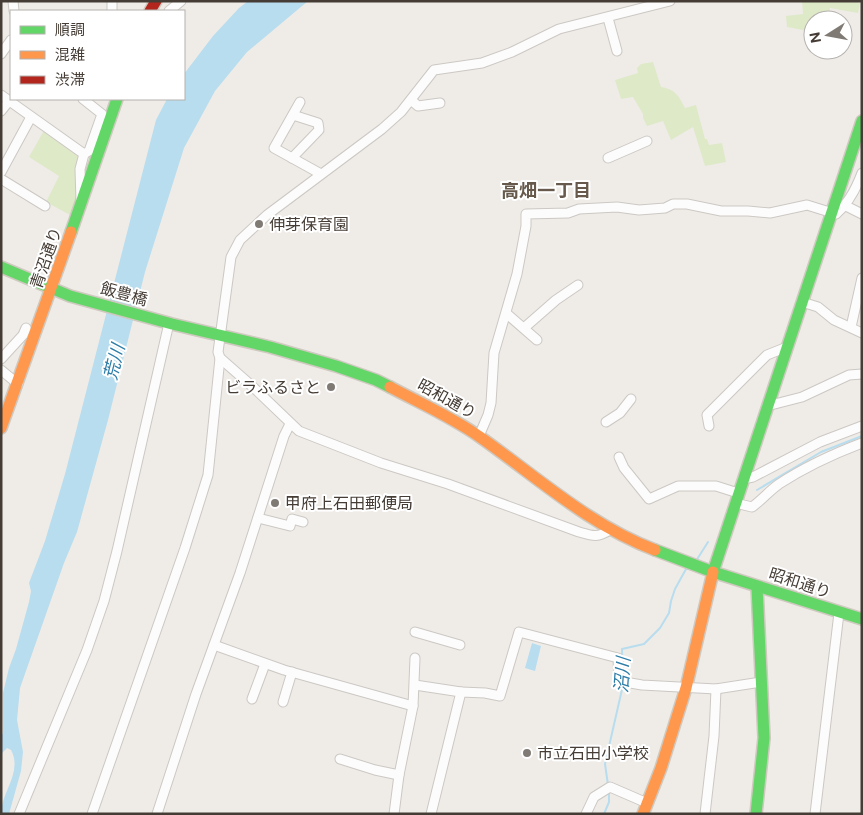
<svg xmlns="http://www.w3.org/2000/svg" width="863" height="815" viewBox="0 0 863 815" font-family="'Public Sans','Noto Sans JP',sans-serif">
<rect width="100%" height="100%" fill="#efece8"/>
<g fill="#dee9c8">
<path d="M802,1H854L860,3L858,13L830,8L829,13L824,20H813V32L787,27L786,16L803,14Z"/>
<path d="M653,62L661,87C675,89 679,96 685,108L696,105L705,139H707L709,145L722,143L726,162L705,166L693,127L671,140L663,121L647,126L643,118V114L633,97L621,99L615,80L638,73L637,68L641,64Z"/>
<path d="M46,127L84,154L79,198L72,216L46,202L59,176L29,157Z"/>
</g>
<g fill="#b8ddee">
<path d="M248,1H308L247,52L215,91L184,148L145,272L108,420L77,532L64,563L20,688L17,720L23,752L21,771L9,814H1C1,792 23,772 11,750L7,748L1,754V736L3,733V693L9,668L16,649L29,602L31,591L29,583L45,541L65,474L156,120L167,99H184V74L213,36L239,8Z"/>
<path d="M532,643L541,646L535,671L525,668Z"/>
</g>
<g fill="none" stroke-linecap="round" stroke-linejoin="round">
<g stroke="#b8ddee" stroke-width="2">
<path d="M757,490L821,452L862,436"/>
<path d="M696,561L708,542"/>
<path d="M623,678L622,649L644,644L660,628L669,613L671,601L675,589L686,569L690,568"/>
<path d="M608,785L605,764L623,685"/>
<path d="M604,814L609,802V793"/>
</g>
<defs>
<g id="street">
<path d="M13,1L14,11"/>
<path d="M112,11V1"/>
<path d="M169,11L181,1"/>
<path d="M608,18L617,51"/>
<path d="M1,54L11,40"/>
<path d="M1,95L84,154L80,169L81,201"/>
<path d="M83,99L102,114L89,151L84,154"/>
<path d="M411,100L418,106L440,103"/>
<path d="M300,102L274,148L321,174"/>
<path d="M1,111L9,101"/>
<path d="M292,158L319,130L318,123L293,115"/>
<path d="M608,158L647,141"/>
<path d="M1,172L31,117"/>
<path d="M1,179L45,206"/>
<path d="M846,206L862,214"/>
<path d="M802,302L818,307L834,320L862,333"/>
<path d="M507,314L537,340"/>
<path d="M851,327L862,278"/>
<path d="M524,328L556,300L578,285"/>
<path d="M1,359L23,335L26,328"/>
<path d="M1,370L18,384"/>
<path d="M767,406L802,397L849,375L862,374"/>
<path d="M606,422L620,413L631,399"/>
<path d="M709,426L707,415L767,355L787,347"/>
<path d="M479,436L488,415L491,403L494,353L517,274L526,226V214L568,213L579,209L617,207L639,210L665,208L673,204H687L721,211H748L770,213L807,205L836,214C849,203 856,189 862,173"/>
<path d="M619,457L624,468L649,499L678,486H716L738,493"/>
<path d="M743,479L753,477L820,442L862,426"/>
<path d="M735,503L752,507C762,500 769,491 779,484C805,467 833,454 862,443"/>
<path d="M258,518L290,526L292,519L303,522"/>
<path d="M610,530C597,538 593,536 579,532L448,484L381,463L299,431L253,387L220,358L218,352L231,257L240,240L267,215L382,129L401,112L434,70L482,63L512,52L559,29L670,1"/>
<path d="M415,632L460,645"/>
<path d="M214,645L284,670L413,706"/>
<path d="M415,685L461,692"/>
<path d="M252,699L265,664"/>
<path d="M283,702L292,672"/>
<path d="M340,759L375,770L399,775"/>
<path d="M19,814L87,650L104,601L117,551L169,323"/>
<path d="M92,814L185,548L208,475L220,358"/>
<path d="M157,814L196,694L240,573L284,436L290,424"/>
<path d="M394,814L399,775L413,706L415,658"/>
<path d="M431,814L461,692L485,693L500,696L519,632L618,658L619,681L642,685L716,689L761,682"/>
<path d="M586,814L594,797L610,787L647,803"/>
<path d="M705,814L714,736L716,689"/>
<path d="M815,814L839,613"/>
</g>
<g id="fast">
<path d="M71,232L117,99"/>
<path d="M1,267L70,296L172,324L270,347L336,366L376,380L390,387"/>
<path d="M655,550L713,572L862,619"/>
<path d="M713,572L862,121"/>
<path d="M756,814L764,738L757,587"/>
</g>
<g id="slow">
<path d="M390,387C420,403 452,417 480,437C537,477 589,525 655,550"/>
<path d="M1,428L71,232"/>
<path d="M643,814L661,768L686,688L713,572"/>
</g>
<path id="jam" d="M150,11L156,1"/>
</defs>
<use href="#street" stroke="#ccc8c4" stroke-width="11"/>
<use href="#fast" stroke="#cfc9bf" stroke-width="14"/>
<use href="#slow" stroke="#cfc9bf" stroke-width="14"/>
<use href="#jam" stroke="#cfc9bf" stroke-width="14"/>
<use href="#street" stroke="#fdfcfc" stroke-width="9"/>
<use href="#fast" stroke="#63d668" stroke-width="11"/>
<use href="#slow" stroke="#ff974d" stroke-width="11"/>
<use href="#jam" stroke="#b3261e" stroke-width="11"/>
</g>
<g fill="#807a74" stroke="#fff" stroke-width="2">
<circle cx="259" cy="224" r="5"/>
<circle cx="331" cy="387" r="5"/>
<circle cx="275" cy="503" r="5"/>
<circle cx="527" cy="753" r="5"/>
</g>
<g text-anchor="middle" dominant-baseline="central" stroke-width="4" stroke-linejoin="round" paint-order="stroke">
<g font-size="16" fill="#453d35" stroke="#fff" text-anchor="start">
<text x="269" y="224">伸芽保育園</text>
<text x="321" y="387" text-anchor="end">ビラふるさと</text>
<text x="285" y="503">甲府上石田郵便局</text>
<text x="537" y="753">市立石田小学校</text>
</g>
<g font-size="16" fill="#453d35" stroke="#fff">
<text transform="translate(46 258) rotate(-71)">青沼通り</text>
<text transform="translate(124 294) rotate(15)">飯豊橋</text>
<text transform="translate(447 399) rotate(29)">昭和通り</text>
<text transform="translate(800 583) rotate(18)">昭和通り</text>
</g>
<g font-size="18" font-weight="bold" fill="#675a4c" stroke="#fff">
<text x="546" y="190">高畑一丁目</text>
</g>
<g font-size="18" font-style="italic" fill="#2d7da8" stroke="#fff">
<text transform="translate(114 362) rotate(-76)">荒川</text>
<text transform="translate(622 675) rotate(-86)">沼川</text>
</g>
</g>
<rect width="863" height="815" fill="none" stroke="#453d35" stroke-width="5"/>
<rect x="10" y="10" width="175" height="90" fill="#ffffff" stroke="#b5b1ae"/>
<rect x="20" y="26" width="25" height="8" fill="#63d668" stroke="#b5b1ae"/>
<text x="55" y="35" font-size="15" fill="#453d35">順調</text>
<rect x="20" y="51" width="25" height="8" fill="#ff974d" stroke="#b5b1ae"/>
<text x="55" y="60" font-size="15" fill="#453d35">混雑</text>
<rect x="20" y="76" width="25" height="8" fill="#b3261e" stroke="#b5b1ae"/>
<text x="55" y="85" font-size="15" fill="#453d35">渋滞</text>
<g transform="translate(828 35) rotate(259)"><circle r="24" fill="#ffffff" stroke="#b5b1ae"/>
<path d="M0-4L9 19L0 12L-9 19Z" fill="#807a74"/>
<text y="-8" font-size="14" font-weight="bold" text-anchor="middle" fill="#453d35">N</text>
</g>
</svg>
